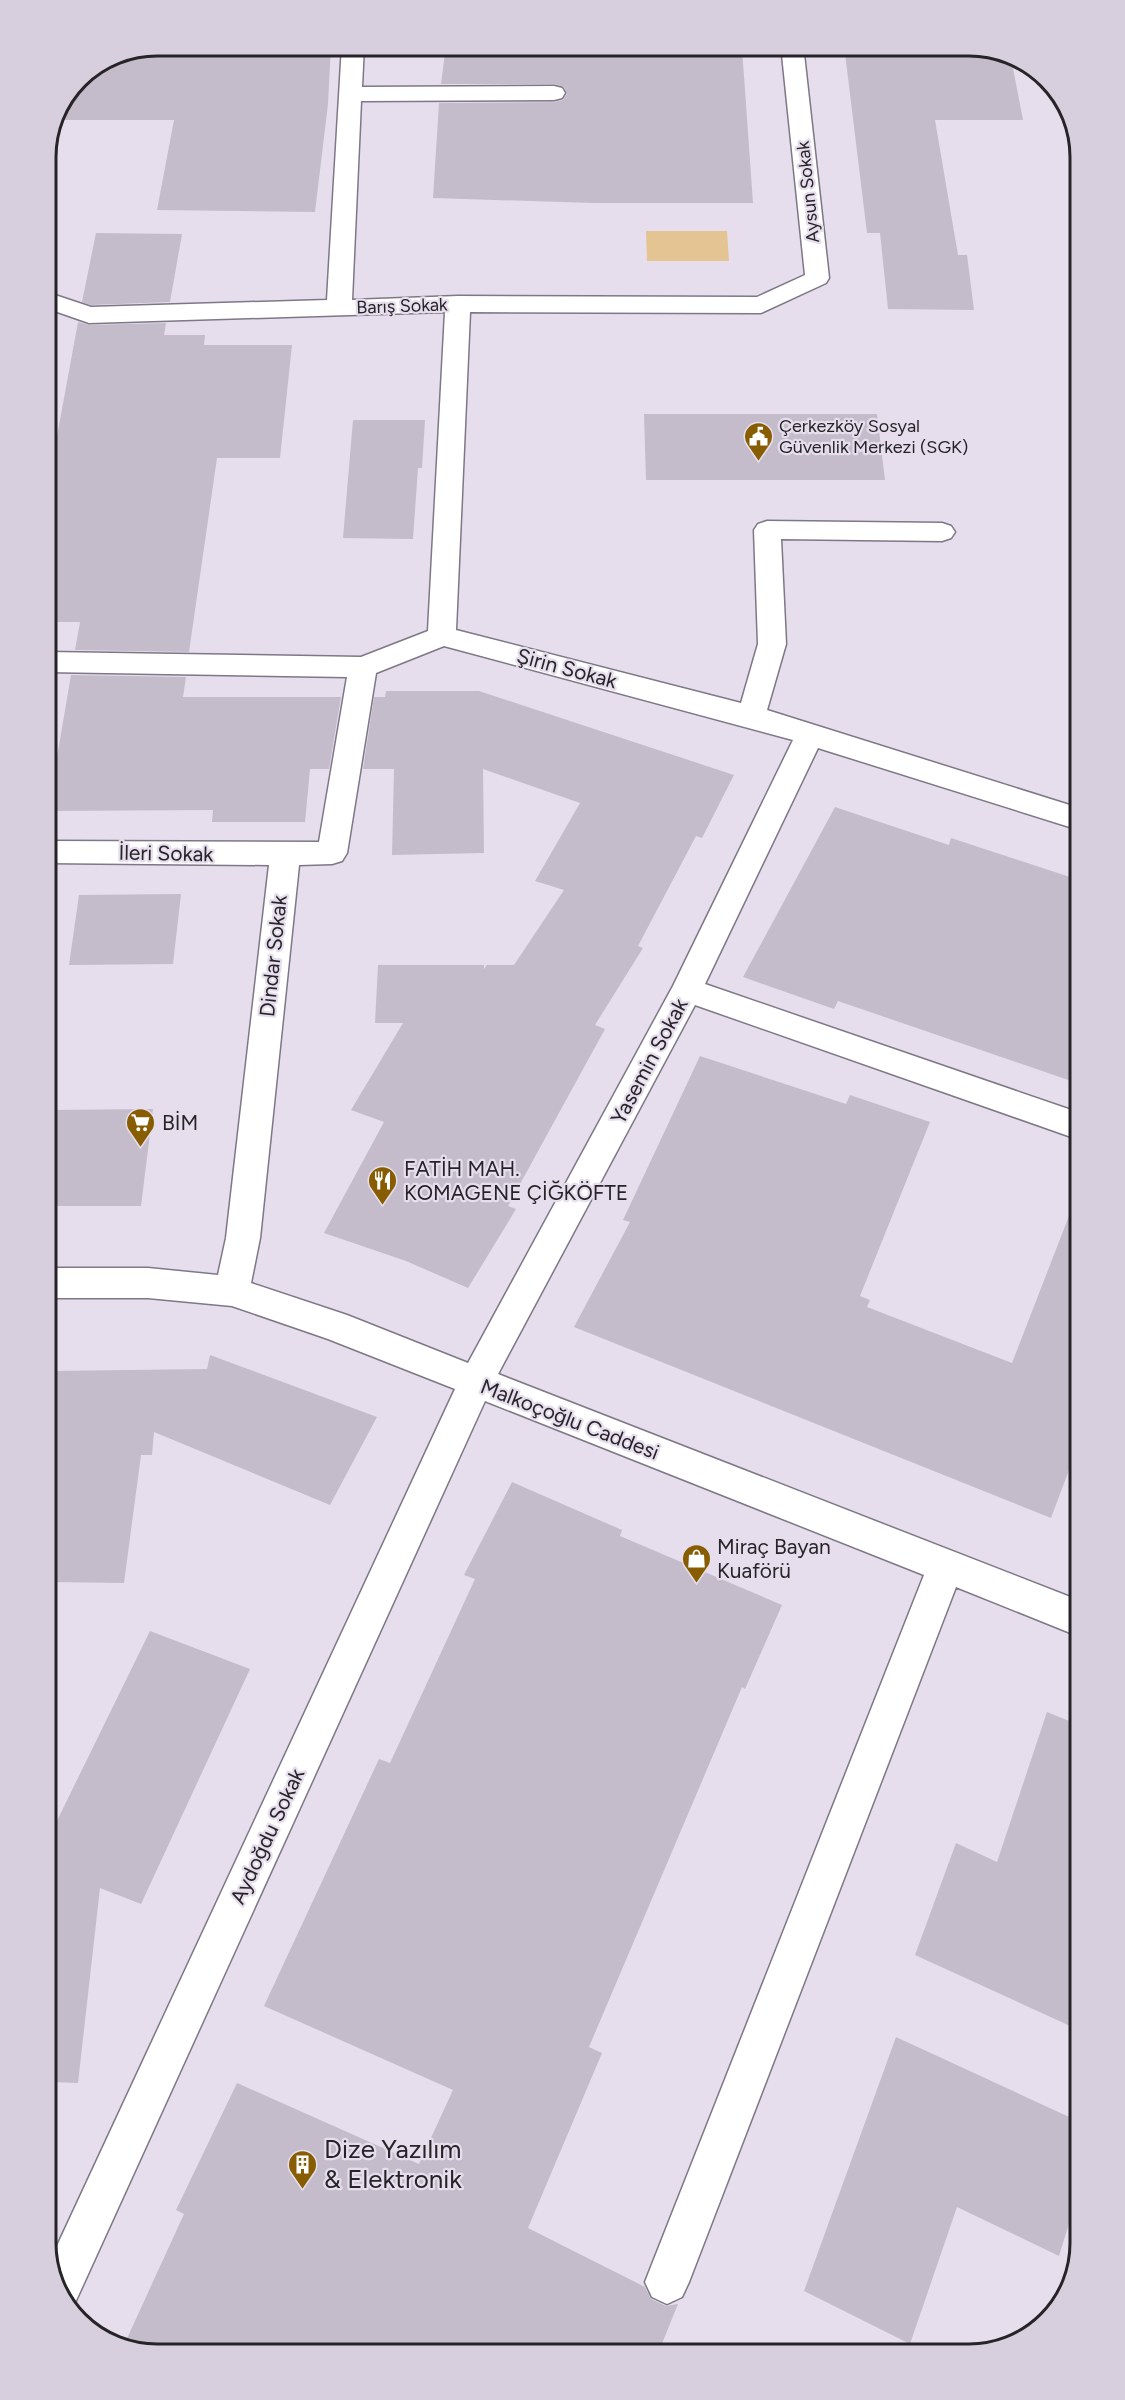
<svg xmlns="http://www.w3.org/2000/svg" width="1125" height="2400" viewBox="0 0 1125 2400" font-family="Figtree,sans-serif">
<rect width="100%" height="100%" fill="#e6deed"/>
<path fill="#e5c493" d="M646,231H727L729,261H647Z"/>
<g fill="#c4bcca">
<path d="M157,45H331L328,104L315,212L157,210L174,120H59L78,78L114,53Z"/>
<path d="M446,45L742,48L753,203H593L433,198L439,103L554,102L563,100L567,94L564,87L554,84H441Z"/>
<path d="M844,45H976L1011,58L1023,120H935L958,255H967L974,310L888,309L880,233H867Z"/>
<path d="M96,233L182,234L170,302L91,305L82,302Z"/>
<path d="M78,322L89,325L166,323L164,335H205L204,345H292L280,458H217L189,652L75,650L80,622H47L46,496Z"/>
<path d="M644,414H877L885,480H646Z"/>
<path d="M353,420H425L422,468H418L413,539L343,538Z"/>
<path d="M71,675L186,677L183,697H341L329,769H310L305,822H212L213,810L47,811V769H55Z"/>
<path d="M386,691H479L734,775L702,838L696,836L638,946L643,948L595,1025L605,1029L508,1206L516,1209L468,1288L406,1261L324,1233L384,1122L351,1110L403,1023H375L378,965H484V969L487,965H514L564,890L535,881L580,803L483,769L484,853L392,855L394,769H363L374,697H385Z"/>
<path d="M835,807L949,845L951,838L1076,879L1077,1083L838,1001L834,1009L743,977Z"/>
<path d="M181,894L173,964L69,965L79,895Z"/>
<path d="M700,1056L846,1104L850,1095L930,1122L860,1296L870,1300L867,1307L1012,1363L1074,1203H1077L1078,1446L1051,1518L574,1327L630,1222L623,1220Z"/>
<path d="M153,1109L141,1206H48V1110Z"/>
<path d="M210,1355L377,1417L330,1505L154,1432L152,1455H141L124,1583L49,1582V1371L207,1369Z"/>
<path d="M512,1482L622,1530L620,1536L782,1605L745,1689L742,1687L589,2047L602,2053L528,2228L645,2287L651,2299L666,2306L678,2304L659,2351L149,2355L124,2345L184,2214L176,2210L237,2083L419,2164L453,2090L264,2006L379,1759L390,1763L475,1579L464,1575Z"/>
<path d="M150,1631L250,1669L141,1904L100,1888L78,2083L51,2082L50,1835Z"/>
<path d="M1047,1712L1079,1725V2030L915,1955L956,1843L997,1862Z"/>
<path d="M896,2037L1080,2122V2188L1059,2256L957,2207L910,2344L804,2291Z"/>
</g>
<g fill="none" stroke-linecap="round" stroke-linejoin="round">
<defs>
<path id="minor" d="M342,45H364L362,87L554,86L562,88L565,93L562,98L554,100L361,101L352,300L458,296L757,297L805,275L781,45H803L829,278L826,283L761,313L470,312L456,630L741,703L758,644L754,530L758,524L767,521L942,523L951,526L955,532L951,538L942,541L781,539L786,644L767,710L1076,807V829L818,748L705,984L1077,1112V1139L695,1005L498,1374L1078,1600V1636L956,1587L689,2282L682,2297L667,2304L652,2297L645,2282L924,1575L485,1401L74,2305L71,2307L51,2279V2259L455,1389L328,1339L232,1306L148,1298H48V1268H148L218,1275L226,1238L269,865L47,863V841L319,842L347,677L47,672V652L361,657L428,631L445,312L89,323L46,308V292L91,307L327,300ZM444,646L793,740L673,986L468,1363L347,1315L251,1283L260,1238L299,865L332,864L342,861L347,853L376,673Z"/>
</defs>
<use href="#minor" stroke="#7e7785" stroke-width="3"/>
<use href="#minor" fill="#fff" fill-rule="evenodd"/>
</g>
<defs>
<symbol id="civic-pin" viewBox="-11 -11 22 30"><path d="M0 17L-7.5 6A9.5 9.5 0 1 1 7.5 6Z" fill="#885c00" stroke="#e6deed"/><path d="M-.6-6.5H3V-4.5H.6V-3L4-1V1h2V6H-6V1h2V-1L-.6-3ZM-1.2 2.5V6h2.4V2.5Z" fill="#fff"/></symbol>
<symbol id="supermarket-pin" viewBox="-11 -11 22 30"><path d="M0 17L-7.5 6A9.5 9.5 0 1 1 7.5 6Z" fill="#885c00" stroke="#e6deed"/><path d="M-6-5.5h2.5l.6 2H6L4.5 2H-2.5L-4.4-4H-6ZM-1.5 3.2a1.3 1.3 0 1 0 .1 0ZM3 3.2a1.3 1.3 0 1 0 .1 0Z" fill="#fff"/></symbol>
<symbol id="restaurant-pin" viewBox="-11 -11 22 30"><path d="M0 17L-7.5 6A9.5 9.5 0 1 1 7.5 6Z" fill="#885c00" stroke="#e6deed"/><path d="M-5-6h1v4h1v-4h1v4h1v-4h1v5L-1.5 .5V6h-2V.5L-5-1ZM5-6V6H3V1.5H1.5Q1.5-4 5-6Z" fill="#fff"/></symbol>
<symbol id="shop-pin" viewBox="-11 -11 22 30"><path d="M0 17L-7.5 6A9.5 9.5 0 1 1 7.5 6Z" fill="#885c00" stroke="#e6deed"/><path d="M-5-2.5h2.3a2.7 3.5 0 0 1 5.4 0H5L5.5 6h-11ZM-1.5-2.5h3a1.5 2.3 0 0 0-3 0Z" fill="#fff"/></symbol>
<symbol id="building-pin" viewBox="-11 -11 22 30"><path d="M0 17L-7.5 6A9.5 9.5 0 1 1 7.5 6Z" fill="#885c00" stroke="#e6deed"/><path d="M-4-6H4V6H1V3H-1V6H-4ZM-2.5-4.3h1.7v1.8h-1.7ZM.8-4.3h1.7v1.8H.8ZM-2.5-1h1.7V.8h-1.7ZM.8-1h1.7V.8H.8Z" fill="#fff"/></symbol>
</defs>
<g fill-rule="evenodd">
<use href="#civic-pin" x="742" y="420" width="33" height="45"/>
<use href="#supermarket-pin" x="124" y="1106" width="33" height="45"/>
<use href="#restaurant-pin" x="366" y="1164" width="33" height="45"/>
<use href="#shop-pin" x="680" y="1542" width="33" height="45"/>
<use href="#building-pin" x="286" y="2148" width="33" height="45"/>
</g>
<g text-anchor="middle" dominant-baseline="central" stroke-width="4.5" stroke-linejoin="round" paint-order="stroke">
<g font-size="18" fill="#272429" stroke="#e6deed">
<text transform="translate(808 192) rotate(-96)">Aysun Sokak</text>
<text transform="translate(402 306) rotate(-2)">Barış Sokak</text>
</g>
<g font-size="18" fill="#272429" stroke="#e6deed" text-anchor="start">
<text x="779" y="426">Çerkezköy Sosyal<tspan x="779" dy="21">Güvenlik Merkezi (SGK)</tspan></text>
</g>
<g font-size="21" fill="#272429" stroke="#e6deed">
<text transform="translate(567 668) rotate(15)">Şirin Sokak</text>
<text transform="translate(166 853) rotate(1)">İleri Sokak</text>
<text transform="translate(273 956) rotate(-84)">Dindar Sokak</text>
<text transform="translate(649 1061) rotate(-62)">Yasemin Sokak</text>
<text transform="translate(570 1419) rotate(21)">Malkoçoğlu Caddesi</text>
<text transform="translate(267 1836) rotate(-65)">Aydoğdu Sokak</text>
</g>
<g font-size="21" fill="#272429" stroke="#e6deed" text-anchor="start">
<text x="162" y="1122">BİM</text>
<text x="404" y="1168">FATİH MAH.<tspan x="404" dy="24">KOMAGENE ÇİĞKÖFTE</tspan></text>
<text x="717" y="1546">Miraç Bayan<tspan x="717" dy="24">Kuaförü</tspan></text>
</g>
<g font-size="26" fill="#272429" stroke="#e6deed" text-anchor="start">
<text x="324" y="2149">Dize Yazılım<tspan x="324" dy="30">&amp; Elektronik</tspan></text>
</g>
</g>
<path d="M0 0H1125V2400H0ZM157 56H969A101 101 0 0 1 1070 157V2243A101 101 0 0 1 969 2344H157A101 101 0 0 1 56 2243V157A101 101 0 0 1 157 56Z" fill="#d7cfdd" fill-rule="evenodd"/>
<path fill="none" stroke="#272429" stroke-width="3" d="M157 56H969A101 101 0 0 1 1070 157V2243A101 101 0 0 1 969 2344H157A101 101 0 0 1 56 2243V157A101 101 0 0 1 157 56Z"/>
</svg>
